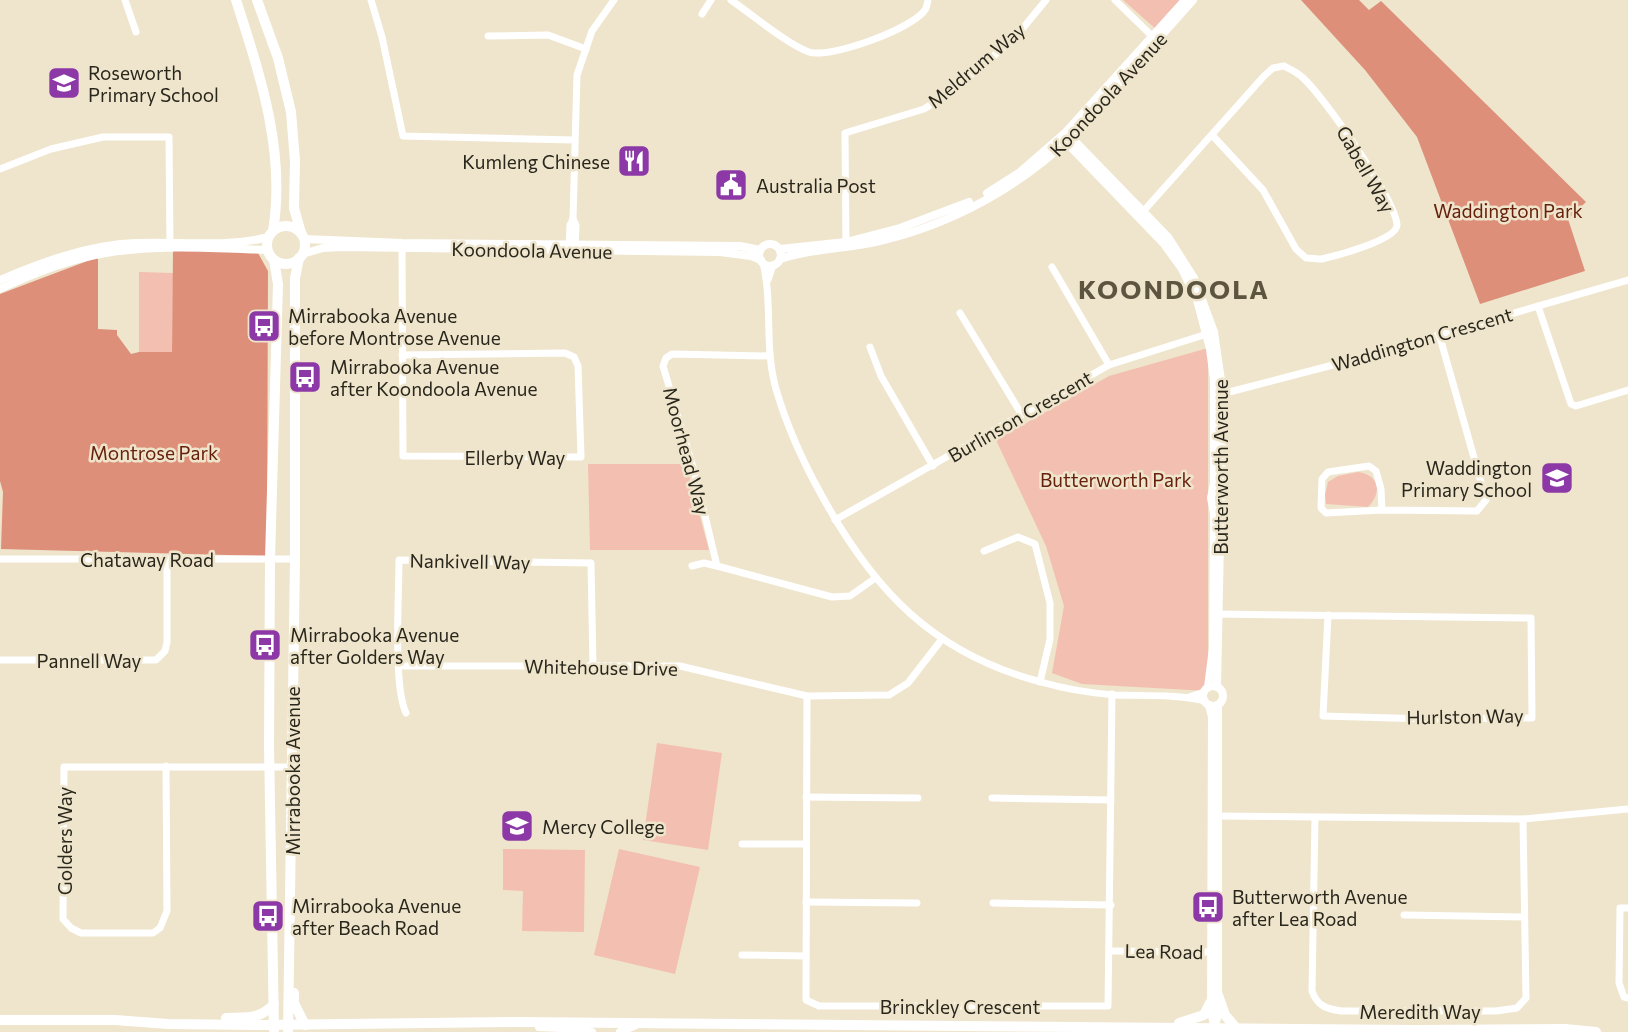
<svg xmlns="http://www.w3.org/2000/svg" width="1628" height="1032" viewBox="0 0 1628 1032" font-family="Commissioner,sans-serif">
<rect width="100%" height="100%" fill="#efe5cc"/>
<g fill="#f3bfb1">
<path d="M1123,0H1180L1157,30Z"/>
<path d="M139,272L173,273L172,352H139Z"/>
<path d="M1208,348V691L1082,684L1052,673L1064,606L1046,546L996,440L1109,376Z"/>
<path d="M588,464H686L709,550H590Z"/>
<path d="M1358,472C1380,475 1382,493 1368,507L1326,504L1325,495L1328,482L1338,476Z"/>
<path d="M657,743L722,753L708,850L643,840Z"/>
<path d="M503,849L585,850L584,932L522,931L523,891L503,890Z"/>
<path d="M619,849L700,867L675,974L594,955Z"/>
</g>
<g fill="#dd8f79">
<path d="M1301,0H1359L1369,10L1381,1L1586,202L1568,219L1585,271L1480,304L1417,137L1365,70Z"/>
<path d="M173,250L258,253L268,271L267,556L1,549L3,492L0,481V294L98,257V329L117,330V335L131,354L139,352H172Z"/>
</g>
<g fill="none" stroke-linecap="round" stroke-linejoin="round">
<g stroke="#fff" stroke-width="7">
<path d="M125,0L136,32"/>
<path d="M371,0L382,37L403,136L574,140"/>
<path d="M731,0C750,13 788,45 809,52C830,59 912,29 925,10C927,7 927,4 928,0"/>
<path d="M1115,0L1154,38"/>
<path d="M702,14L711,0"/>
<path d="M488,36L548,35L586,49"/>
<path d="M0,169L51,149L103,137H169L170,248"/>
<path d="M1140,215L1264,76L1273,68L1284,66C1290,69 1297,72 1302,77C1323,95 1396,200 1397,225C1397,240 1335,256 1322,259C1316,259 1311,258 1306,258L1296,249L1263,190L1213,136"/>
<path d="M573,219L576,225L575,249"/>
<path d="M846,246L845,133L924,109L949,93L1014,39L1046,0"/>
<path d="M569,250L570,225L573,219L577,75L592,31L614,0"/>
<path d="M763,263C773,304 764,347 776,389C787,427 803,462 822,496C874,591 934,654 1041,682C1065,689 1090,693 1115,695C1145,696 1175,694 1205,701"/>
<path d="M1052,267L1109,365"/>
<path d="M768,280L773,265"/>
<path d="M1538,306L1571,404L1576,406L1628,390"/>
<path d="M960,313L1022,415"/>
<path d="M870,347L881,376L933,466"/>
<path d="M402,355L565,353L574,357L578,366L581,457L403,456L402,244"/>
<path d="M770,356L672,354L666,358L663,366L695,474L717,566L832,597L850,596L874,579"/>
<path d="M1218,395L1356,359L1628,280"/>
<path d="M1382,510L1381,489L1376,471L1369,466L1328,472L1322,479L1321,508L1326,513L1382,510L1477,511L1486,500L1439,334"/>
<path d="M835,520L1109,365L1210,333"/>
<path d="M984,551L1018,537L1035,544L1050,603V639L1040,682"/>
<path d="M0,559H295"/>
<path d="M692,566L704,563L717,566"/>
<path d="M1213,614L1531,618L1532,718L1428,719L1323,716L1328,615"/>
<path d="M0,660H156L165,651L167,642V559"/>
<path d="M399,666H680L807,696L889,695L908,683L942,639"/>
<path d="M807,696L806,1000L819,1006H1108L1112,694"/>
<path d="M1189,697L1204,692"/>
<path d="M406,713C393,686 399,595 399,560L591,563L593,666"/>
<path d="M166,766L167,911L160,928L153,933H81L71,928L63,919L64,767H292"/>
<path d="M806,797L918,798"/>
<path d="M992,798L1111,800"/>
<path d="M1216,816L1523,819L1628,809"/>
<path d="M1315,818L1312,991C1317,1006 1327,1009 1341,1011H1496L1517,1008L1526,998L1523,819"/>
<path d="M742,844H806"/>
<path d="M806,902L917,903"/>
<path d="M993,903L1111,905"/>
<path d="M1628,908H1620L1619,983L1624,997L1628,998"/>
<path d="M1404,915L1524,917"/>
<path d="M1110,951L1215,952"/>
<path d="M742,955L806,956"/>
</g>
<g stroke="#fff" stroke-width="8">
<path d="M1066,132L1168,237L1194,278L1214,332L1223,394L1217,687"/>
<path d="M1061,137L1164,244L1182,269L1197,300L1210,349L1214,379V483L1211,498L1214,513L1213,648L1208,687"/>
<path d="M987,193L1020,172L1066,132L1185,0"/>
<path d="M304,239L402,243L740,246L760,250"/>
<circle cx="770" cy="255" r="11"/>
<path d="M780,249L846,242L900,228L969,202"/>
<path d="M302,254L323,248L341,247L720,252L751,256L761,260"/>
<path d="M780,259C812,248 847,249 880,241C952,224 1018,188 1071,137L1193,0"/>
<path d="M0,280C42,262 88,245 135,243C179,241 226,248 269,237"/>
<path d="M0,289C34,273 69,259 106,253C159,244 214,248 268,250"/>
<circle cx="1213" cy="696" r="10"/>
<path d="M1209,705L1212,717L1211,1012L1215,1029"/>
<path d="M539,1027L582,1029L592,1032"/>
<path d="M620,1032L636,1025"/>
<path d="M1213,1032L1218,1015V705"/>
</g>
<g stroke="#fff" stroke-width="10">
<path d="M236,0C260,75 286,151 273,231"/>
<path d="M257,0L278,58L291,112L295,161L294,208L301,233"/>
<circle cx="286" cy="245" r="19"/>
<path d="M294,993V1003L305,1025"/>
<path d="M1218,995L1225,1015L1236,1028"/>
<path d="M226,1018C245,1017 260,1020 274,1004"/>
<path d="M0,1020H115L168,1024L262,1025L517,1022L1416,1030L1565,1029L1596,1032"/>
<path d="M1179,1023L1204,1015L1210,1003"/>
<path d="M274,1030L269,746L270,559L278,284L274,260"/>
<path d="M288,1032L295,559V278L299,258"/>
</g>
</g>
<defs>
<symbol id="school-square" viewBox="-11 -11 22 22"><rect x="-9" y="-9" width="18" height="18" rx="4" fill="#8c38a6" stroke="#efe5cc"/><path d="M0-5L7-2L0 1L-7-2ZM-4 1L0 2.5L4 1V4Q0 6-4 4Z" fill="#fff"/></symbol>
<symbol id="restaurant-square" viewBox="-11 -11 22 22"><rect x="-9" y="-9" width="18" height="18" rx="4" fill="#8c38a6" stroke="#efe5cc"/><path d="M-5-6h1v4h1v-4h1v4h1v-4h1v5L-1.5 .5V6h-2V.5L-5-1ZM5-6V6H3V1.5H1.5Q1.5-4 5-6Z" fill="#fff"/></symbol>
<symbol id="civic-square" viewBox="-11 -11 22 22"><rect x="-9" y="-9" width="18" height="18" rx="4" fill="#8c38a6" stroke="#efe5cc"/><path d="M-.6-6.5H3V-4.5H.6V-3L4-1V1h2V6H-6V1h2V-1L-.6-3ZM-1.2 2.5V6h2.4V2.5Z" fill="#fff"/></symbol>
<symbol id="bus-square" viewBox="-11 -11 22 22"><rect x="-9" y="-9" width="18" height="18" rx="4" fill="#8c38a6" stroke="#efe5cc"/><path d="M-5-6H5V4H4V6H2V4H-2V6H-4V4H-5ZM-3.5-4V0h7V-4ZM-3.5 1.2v1.5H-2V1.2ZM2 1.2v1.5H3.5V1.2Z" fill="#fff"/></symbol>
</defs>
<g fill-rule="evenodd">
<use href="#school-square" x="45" y="64" width="38" height="38"/>
<use href="#restaurant-square" x="615" y="142" width="38" height="38"/>
<use href="#civic-square" x="712" y="166" width="38" height="38"/>
<use href="#bus-square" x="245" y="307" width="38" height="38"/>
<use href="#bus-square" x="286" y="358" width="38" height="38"/>
<use href="#school-square" x="1538" y="459" width="38" height="38"/>
<use href="#bus-square" x="246" y="626" width="38" height="38"/>
<use href="#school-square" x="498" y="807" width="38" height="38"/>
<use href="#bus-square" x="1189" y="888" width="38" height="38"/>
<use href="#bus-square" x="249" y="897" width="38" height="38"/>
</g>
<g text-anchor="middle" dominant-baseline="central" stroke-width="5" stroke-linejoin="round" paint-order="stroke">
<g font-size="19" fill="#29261c" stroke="#efe5cc">
<text transform="translate(976 65) rotate(-40)">Meldrum Way</text>
<text transform="translate(1108 94) rotate(-47)">Koondoola Avenue</text>
<text transform="translate(1366 169) rotate(60)">Gabell Way</text>
<text transform="translate(532 250) rotate(1)">Koondoola Avenue</text>
<text transform="translate(1422 339) rotate(-16)">Waddington Crescent</text>
<text transform="translate(1020 416) rotate(-30)">Burlinson Crescent</text>
<text transform="translate(687 451) rotate(75)">Moorhead Way</text>
<text x="515" y="457">Ellerby Way</text>
<text transform="translate(1220 467) rotate(-90)">Butterworth Avenue</text>
<text x="147" y="559">Chataway Road</text>
<text transform="translate(470 561) rotate(1)">Nankivell Way</text>
<text x="89" y="660">Pannell Way</text>
<text transform="translate(601 667) rotate(1)">Whitehouse Drive</text>
<text transform="translate(1465 716) rotate(-1)">Hurlston Way</text>
<text transform="translate(292 771) rotate(-90)">Mirrabooka Avenue</text>
<text transform="translate(64 841) rotate(-90)">Golders Way</text>
<text transform="translate(1164 951) rotate(1)">Lea Road</text>
<text x="960" y="1006">Brinckley Crescent</text>
<text x="1420" y="1011">Meredith Way</text>
</g>
<g font-size="19" fill="#29261c" stroke="#efe5cc" text-anchor="start">
<text x="88" y="72">Roseworth<tspan x="88" dy="22">Primary School</tspan></text>
<text x="610" y="161" text-anchor="end">Kumleng Chinese</text>
<text x="756" y="185">Australia Post</text>
<text x="288" y="315">Mirrabooka Avenue<tspan x="288" dy="22">before Montrose Avenue</tspan></text>
<text x="330" y="366">Mirrabooka Avenue<tspan x="330" dy="22">after Koondoola Avenue</tspan></text>
<text x="1532" y="467" text-anchor="end">Waddington<tspan x="1532" dy="22">Primary School</tspan></text>
<text x="290" y="634">Mirrabooka Avenue<tspan x="290" dy="22">after Golders Way</tspan></text>
<text x="542" y="826">Mercy College</text>
<text x="1232" y="896">Butterworth Avenue<tspan x="1232" dy="22">after Lea Road</tspan></text>
<text x="292" y="905">Mirrabooka Avenue<tspan x="292" dy="22">after Beach Road</tspan></text>
</g>
<g font-size="19" fill="#66200c" stroke="#efe5cc">
<text x="1508" y="210">Waddington Park</text>
<text x="154" y="452">Montrose Park</text>
<text x="1116" y="479">Butterworth Park</text>
</g>
<g font-size="26" font-weight="bold" letter-spacing="2" fill="#5e5540" stroke="#efe5cc">
<text x="1174" y="288">KOONDOOLA</text>
</g>
</g>
</svg>
